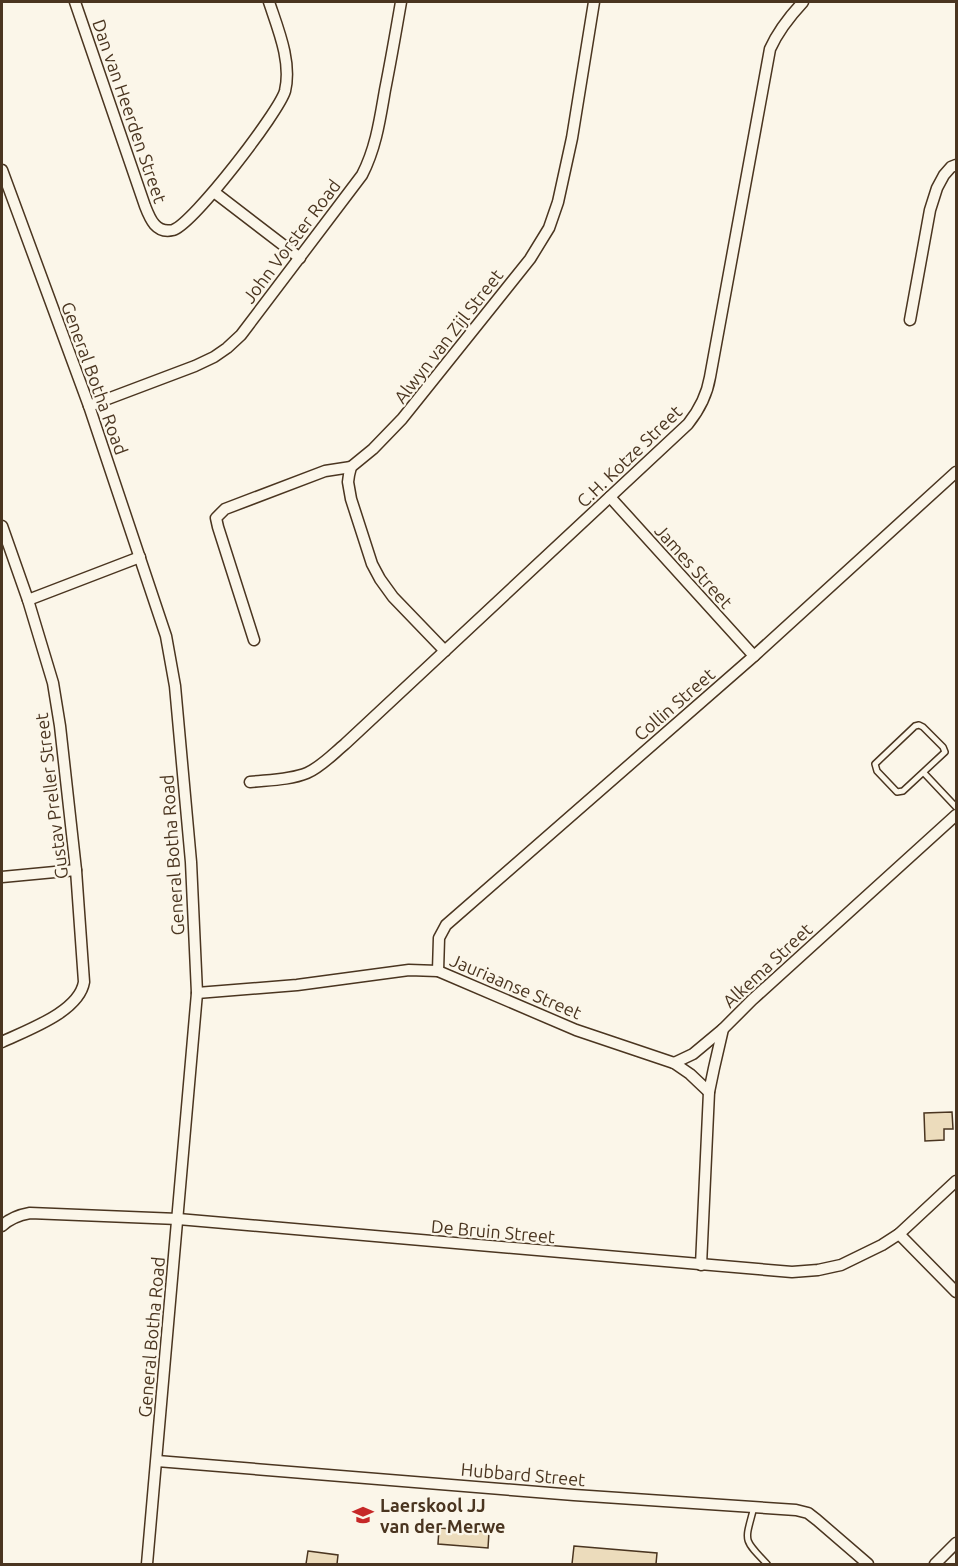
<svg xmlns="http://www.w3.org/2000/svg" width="958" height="1566" viewBox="0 0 958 1566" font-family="Ubuntu,sans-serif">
<rect width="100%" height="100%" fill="#fbf6e9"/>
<g fill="#ecdcbc" stroke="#4a3520" stroke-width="1.5">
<path d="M952,1112L953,1129H944V1140L925,1141L924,1113Z"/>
<path d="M439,1528L489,1532L488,1548L438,1544Z"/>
<path d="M574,1546L657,1553L656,1564H572Z"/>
<path d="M308,1551L338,1555L337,1564H306Z"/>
</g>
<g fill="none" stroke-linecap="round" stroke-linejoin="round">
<defs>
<g id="service">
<path d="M919,725L923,727L943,747L945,752L903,791L897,792L877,771L875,764L915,726Z"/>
<path d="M924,773L956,807"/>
<path d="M754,1507C745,1542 742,1538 767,1564"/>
</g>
<g id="minor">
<path d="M75,2L145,206C150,219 156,234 173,230C193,224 279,112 285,91C292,62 278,29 269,2"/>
<path d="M2,170L89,406L166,636L175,686L191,862L197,993L147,1564"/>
<path d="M214,192L300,258"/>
<path d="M910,320L930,210L937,188L944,175L951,167L956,165"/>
<path d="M89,406L195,366L214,357L227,348L241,335L362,175C376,148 380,119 385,90C391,60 396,31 401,2"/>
<path d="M610,497L754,656"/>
<path d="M2,526L28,600L53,683L60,726L76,870L84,982C79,1012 27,1030 2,1042"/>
<path d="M28,600L140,557"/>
<path d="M254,640L218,527L216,518L225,509L325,471L351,467"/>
<path d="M445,651L393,597L380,579L372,564L351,499L348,482L349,475L351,467L373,449L402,419L530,259L549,228L558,202L572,138L594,2"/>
<path d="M250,782C268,780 290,780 307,773C321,767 333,754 345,744L688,424C700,409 707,395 710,377L770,49C778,31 789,17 803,2"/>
<path d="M2,877L76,870"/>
<path d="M438,971L439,938L446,925L754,656L956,472"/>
<path d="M197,993L297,985L409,970L438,971L576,1030L674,1063L690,1074L709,1092"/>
<path d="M674,1063L693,1054L723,1029"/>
<path d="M2,1226C10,1218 19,1215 30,1213L178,1219L792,1272L818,1270L841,1265L882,1245L899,1234L956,1181"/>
<path d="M899,1234L956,1292"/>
<path d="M701,1265L709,1092L714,1068L723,1029L752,1000L956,815"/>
<path d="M157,1461L574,1495L796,1510L808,1513L817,1520L868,1564"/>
<path d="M935,1564L956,1543"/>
</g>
</defs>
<use href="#service" stroke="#4a3520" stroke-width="8"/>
<use href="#minor" stroke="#4a3520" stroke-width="13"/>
<use href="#service" stroke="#fbf6e9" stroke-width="5"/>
<use href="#minor" stroke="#fbf6e9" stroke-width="10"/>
</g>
<defs>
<symbol id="school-bare" viewBox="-9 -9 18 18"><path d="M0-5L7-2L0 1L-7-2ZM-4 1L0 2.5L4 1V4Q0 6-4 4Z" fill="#c62828" stroke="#fbf6e9" stroke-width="2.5" paint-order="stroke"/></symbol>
</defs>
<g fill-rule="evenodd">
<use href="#school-bare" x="348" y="1500" width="30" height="30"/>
</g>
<g text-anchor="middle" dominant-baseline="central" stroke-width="4.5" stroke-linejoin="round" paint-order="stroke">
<g font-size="18" fill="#4a3520" stroke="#fbf6e9">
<text transform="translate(130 111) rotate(71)">Dan van Heerden Street</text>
<text transform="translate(291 241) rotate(-53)">John Vorster Road</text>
<text transform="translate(448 336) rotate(-52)">Alwyn van Zijl Street</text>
<text transform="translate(95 378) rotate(70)">General Botha Road</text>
<text transform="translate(629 456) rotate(-44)">C.H. Kotze Street</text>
<text transform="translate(694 566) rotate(48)">James Street</text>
<text transform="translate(674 704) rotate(-41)">Collin Street</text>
<text transform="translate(51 796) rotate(-97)">Gustav Preller Street</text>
<text transform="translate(172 855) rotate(-94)">General Botha Road</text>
<text transform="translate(767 965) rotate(-43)">Alkema Street</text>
<text transform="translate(516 986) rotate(23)">Jauriaanse Street</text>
<text transform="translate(493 1231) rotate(5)">De Bruin Street</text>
<text transform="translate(151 1337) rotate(-85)">General Botha Road</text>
<text transform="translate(523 1474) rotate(5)">Hubbard Street</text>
</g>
<g font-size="18" font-weight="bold" fill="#4a3520" stroke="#fbf6e9" text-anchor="start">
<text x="380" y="1505">Laerskool JJ<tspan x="380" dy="21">van der Merwe</tspan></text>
</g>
</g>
<rect width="958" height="1566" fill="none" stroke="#4a3520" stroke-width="6"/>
</svg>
